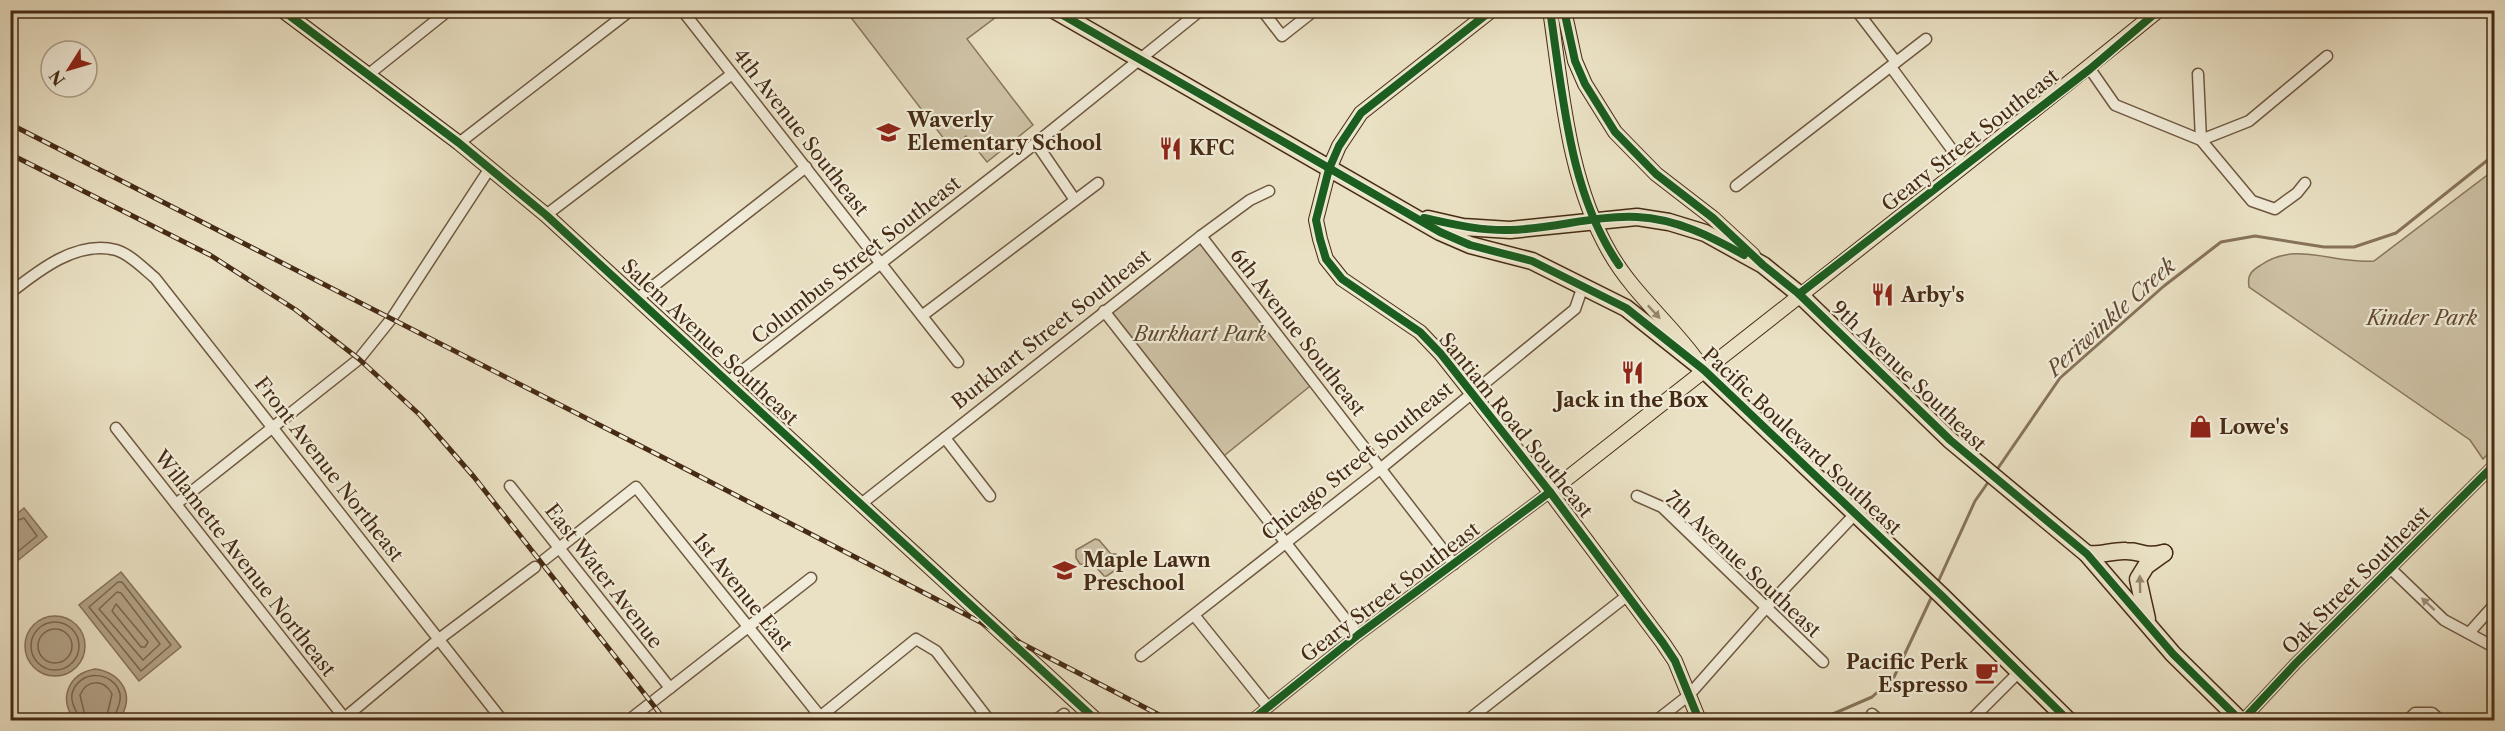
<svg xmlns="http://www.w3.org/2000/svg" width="2505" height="731" viewBox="0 0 2505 731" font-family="'Libre Caslon Text',serif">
<rect width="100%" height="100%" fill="#eae1c4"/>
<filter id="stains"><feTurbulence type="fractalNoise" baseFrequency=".00333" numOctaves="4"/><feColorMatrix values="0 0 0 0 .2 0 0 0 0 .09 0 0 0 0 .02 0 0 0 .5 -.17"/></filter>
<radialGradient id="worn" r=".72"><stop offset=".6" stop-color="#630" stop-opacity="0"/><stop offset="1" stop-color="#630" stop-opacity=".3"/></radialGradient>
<g fill="#cec2a6" stroke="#8a765d" stroke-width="1.5">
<path d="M993,10L1000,14L967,39L1033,125L987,162L966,136L951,148L846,11Z"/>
<path d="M2494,170V448L2483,459L2470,440L2249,287C2247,275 2251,271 2261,265C2297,240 2335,265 2374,261Z"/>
<path d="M1201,236L1314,383L1220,459L1104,311Z"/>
<path d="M1095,539L1099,540L1111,554H1116L1122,566L1105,577L1095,566L1080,564L1076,558V550Z"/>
</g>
<g fill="#b2a388" stroke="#87735a" stroke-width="1.5">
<path d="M24,508L47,537L11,566V519Z"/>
<path d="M121,572L181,647L139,681L79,605Z"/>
<circle cx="55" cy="646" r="30"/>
<path d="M95,669C122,672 137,698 118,720H75C58,699 68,674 95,669Z"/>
</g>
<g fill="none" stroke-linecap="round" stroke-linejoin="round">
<g stroke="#7c674e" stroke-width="1.5">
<path d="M10,523L24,518L37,536L10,558"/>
<path d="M118,582H122L171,645L141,671L89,607Z"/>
<path d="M117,592L121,593L160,644L143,660L99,609Z"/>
<path d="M116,604L148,642L145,647H141L112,611Z"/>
<circle cx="55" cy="646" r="24"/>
<circle cx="55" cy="646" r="17"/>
<path d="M79,720C78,711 70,705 72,694C78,669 114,670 120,694C122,704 115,711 114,720"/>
<path d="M86,720L80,695C87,679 104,679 112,694L106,720"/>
</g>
<g stroke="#87735a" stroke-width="3">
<path d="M1996,471L2060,378L2164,286L2221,242L2255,236L2324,247H2354L2396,233L2494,155"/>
<path d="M1938,582L1975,501L1989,481"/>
<path d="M1819,720L1872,697L1894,677L1933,594"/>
</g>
<defs>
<g id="minor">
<path d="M682,10L958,362"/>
<path d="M1262,10L1282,36L1315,10"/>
<path d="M1859,10L1860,15L1896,62"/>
<path d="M1891,67L1964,166"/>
<path d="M2090,69L2115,105L2201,140L2252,201L2275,209L2297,193L2305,183"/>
<path d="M369,74L449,10"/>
<path d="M2198,74L2201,140L2249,121L2327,56"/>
<path d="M459,143L631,10"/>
<path d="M1036,143L1075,200"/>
<path d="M1736,186L1926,39"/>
<path d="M546,215L732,74"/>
<path d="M1201,236L1454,564"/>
<path d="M10,293C39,270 77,240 116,250C130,254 144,269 155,278L502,720"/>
<path d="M638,298L806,167"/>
<path d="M1104,311L1358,635"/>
<path d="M923,315L1098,183"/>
<path d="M729,381L1036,143L1201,10"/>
<path d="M116,428L346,720"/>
<path d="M945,438L990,496"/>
<path d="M510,486L670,688"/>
<path d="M1637,496L1662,507L1823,662"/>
<path d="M176,504L359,359L392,318L490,168"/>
<path d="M861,504L1201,236L1250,200L1269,191"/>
<path d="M544,560L636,487L823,720"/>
<path d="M2391,569L2444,620L2494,647"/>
<path d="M1194,615L1268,707"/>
<path d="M2469,633L2494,605"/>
<path d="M1141,656L1380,469L1575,309L1583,286"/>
<path d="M1872,714L1879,720"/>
<path d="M342,720L439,639L535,567"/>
<path d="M629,720L811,578"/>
<path d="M816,720L916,639L936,651L989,720"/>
<path d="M1056,720L1064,714"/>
<path d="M1252,720L1358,635L1550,492"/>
<path d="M1468,720L1628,595"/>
<path d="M1657,720L1689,695L1765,609L1856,513"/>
<path d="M1971,720L2019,672"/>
<path d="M2243,720L2296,663L2494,465"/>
<path d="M2408,720L2415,713H2432L2440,720"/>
</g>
<g id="major">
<path d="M282,10L459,143L546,215L1096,720"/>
<path d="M1492,10L1361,113L1339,146L1329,169L1316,220L1320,239L1326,259L1342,279L1420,332L1441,354L1550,492L1663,643L1675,661L1699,720"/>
<path d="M1550,10C1562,91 1568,181 1610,253C1633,293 1669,322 1696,359"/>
<path d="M1564,10L1575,61L1585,84L1615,132L1656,174L1713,218L1753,255"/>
<path d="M1550,492C1753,332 1958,173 2159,10"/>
</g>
<g id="highway">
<path d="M1054,10L1440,232L1470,245L1532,261L1626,308L1704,370L1942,596L2068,720"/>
<path d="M1428,219L1463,227L1510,230L1637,217L1669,222L1705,233L1763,265L1799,294L1950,440L2087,554L2173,654L2240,720"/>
<path d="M2087,554C2101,556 2113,550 2126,551C2143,551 2143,558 2164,553"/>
<path d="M2147,619L2138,579L2146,566L2164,553"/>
</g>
</defs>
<use href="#minor" stroke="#6f5840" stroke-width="13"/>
<use href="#major" stroke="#462b14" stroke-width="16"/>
<use href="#highway" stroke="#462b14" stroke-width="19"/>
<use href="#minor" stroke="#f1ecd9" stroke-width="10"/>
<use href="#major" stroke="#eae1c4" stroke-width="14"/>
<use href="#highway" stroke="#eae1c4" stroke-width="16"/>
<defs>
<g id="rail">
<path d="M10,124L670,461L1169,720"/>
<path d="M10,154L210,255L296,310L359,359L420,415L474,477L665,720"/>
</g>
</defs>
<use href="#rail" stroke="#462b14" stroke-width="5"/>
<use href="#rail" stroke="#f1ecd9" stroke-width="3" stroke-dasharray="9" stroke-linecap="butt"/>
<defs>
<g id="cycleway">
<path d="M282,10L459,143L546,215L1096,720"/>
<path d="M1054,10L1440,232L1470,245L1532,261L1626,308L1704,370L1942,596L2068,720"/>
<path d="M1492,10L1361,113L1339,146L1329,169L1316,220L1320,239L1326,259L1342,279L1420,332L1441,354L1550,492L1663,643L1675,661L1699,720"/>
<path d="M1550,10C1563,95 1569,193 1619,265"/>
<path d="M1564,10L1575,61L1585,84L1615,132L1656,174L1713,218L1763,265L1799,294L1950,440L2087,554L2173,654L2240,720"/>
<path d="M1424,218C1452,224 1480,231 1510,230C1552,229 1595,215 1637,217C1677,219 1710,236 1744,255"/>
<path d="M1799,294L2090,69L2159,10"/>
<path d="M1252,720L1358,635L1550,492"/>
<path d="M2243,720L2296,663L2494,465"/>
</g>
</defs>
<use href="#cycleway" stroke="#f1ecd9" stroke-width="11"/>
<use href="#cycleway" stroke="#1b5e20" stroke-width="8"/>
</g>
<defs><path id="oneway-solid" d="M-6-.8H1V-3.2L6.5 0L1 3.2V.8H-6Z" transform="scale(1.5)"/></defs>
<g fill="#98866c">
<use href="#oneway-solid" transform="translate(1654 312) rotate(47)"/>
<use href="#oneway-solid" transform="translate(2140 584) rotate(-91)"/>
</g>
<use fill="#9c8c76" href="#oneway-solid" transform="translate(2428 604) rotate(-137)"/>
<defs>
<symbol id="school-bare" viewBox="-9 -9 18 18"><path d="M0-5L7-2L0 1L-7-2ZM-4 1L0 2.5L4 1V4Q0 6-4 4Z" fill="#8f2418" stroke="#f1ecd9" stroke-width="2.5" paint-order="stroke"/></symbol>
<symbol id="restaurant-bare" viewBox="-9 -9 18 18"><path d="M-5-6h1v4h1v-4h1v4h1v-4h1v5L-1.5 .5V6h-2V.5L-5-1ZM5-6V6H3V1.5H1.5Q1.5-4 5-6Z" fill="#8f2418" stroke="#f1ecd9" stroke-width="2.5" paint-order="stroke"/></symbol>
<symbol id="shop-bare" viewBox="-9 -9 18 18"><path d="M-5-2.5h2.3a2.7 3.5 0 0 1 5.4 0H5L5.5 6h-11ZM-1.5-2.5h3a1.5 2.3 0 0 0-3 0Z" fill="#8f2418" stroke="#f1ecd9" stroke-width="2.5" paint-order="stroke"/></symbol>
<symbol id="cafe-bare" viewBox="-9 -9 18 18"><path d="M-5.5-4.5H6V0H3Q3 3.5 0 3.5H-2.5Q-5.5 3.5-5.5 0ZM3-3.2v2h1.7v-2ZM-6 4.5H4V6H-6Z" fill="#8f2418" stroke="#f1ecd9" stroke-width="2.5" paint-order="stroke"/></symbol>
</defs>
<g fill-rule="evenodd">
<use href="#school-bare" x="872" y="116" width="33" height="33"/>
<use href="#restaurant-bare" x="1154" y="132" width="33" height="33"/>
<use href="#restaurant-bare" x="1866" y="278" width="33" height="33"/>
<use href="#restaurant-bare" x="1616" y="356" width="33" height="33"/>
<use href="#shop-bare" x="2184" y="410" width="33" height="33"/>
<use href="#school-bare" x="1048" y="554" width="33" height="33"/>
<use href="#cafe-bare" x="1970" y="656" width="33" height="33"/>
</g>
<g text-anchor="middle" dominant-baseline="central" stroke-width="4.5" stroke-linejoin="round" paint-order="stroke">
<g font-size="20" font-weight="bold" fill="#462b14" stroke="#f1ecd9" text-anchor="start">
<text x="907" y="120">Waverly<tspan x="907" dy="23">Elementary School</tspan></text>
<text x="1189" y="148">KFC</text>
<text x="1901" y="295">Arby's</text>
<text x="1632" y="400" text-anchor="middle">Jack in the Box</text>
<text x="2219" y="427">Lowe's</text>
<text x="1083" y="560">Maple Lawn<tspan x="1083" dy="23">Preschool</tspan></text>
<text x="1968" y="662" text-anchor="end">Pacific Perk<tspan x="1968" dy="23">Espresso</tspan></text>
</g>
<g font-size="20" fill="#462b14" stroke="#f1ecd9">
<text transform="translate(801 132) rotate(52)">4th Avenue Southeast</text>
<text transform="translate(1970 140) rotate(-38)">Geary Street Southeast</text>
<text transform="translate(856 260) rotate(-38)">Columbus Street Southeast</text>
<text transform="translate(1051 329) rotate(-38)">Burkhart Street Southeast</text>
<text transform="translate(1298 332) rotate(52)">6th Avenue Southeast</text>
<text transform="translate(710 342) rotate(43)">Salem Avenue Southeast</text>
<text transform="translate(1909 376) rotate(44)">9th Avenue Southeast</text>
<text transform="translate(1516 425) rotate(51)">Santiam Road Southeast</text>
<text transform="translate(1802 441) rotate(43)">Pacific Boulevard Southeast</text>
<text transform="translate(1357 461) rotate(-39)">Chicago Street Southeast</text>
<text transform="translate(329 469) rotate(52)">Front Avenue Northeast</text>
<text transform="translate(245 563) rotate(52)">Willamette Avenue Northeast</text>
<text transform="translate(1743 564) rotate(43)">7th Avenue Southeast</text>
<text transform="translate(604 576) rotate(52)">East Water Avenue</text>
<text transform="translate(2356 580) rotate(-45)">Oak Street Southeast</text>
<text transform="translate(743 592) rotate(51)">1st Avenue East</text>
<text transform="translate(1390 592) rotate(-37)">Geary Street Southeast</text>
</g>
<g font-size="20" font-style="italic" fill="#614931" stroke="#f1ecd9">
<text x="2422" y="318">Kinder Park</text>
<text x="1200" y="334">Burkhart Park</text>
</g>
<g font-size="21" font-style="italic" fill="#614931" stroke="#f1ecd9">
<text transform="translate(2111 317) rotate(-42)">Periwinkle Creek</text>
</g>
</g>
<rect width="2505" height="731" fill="none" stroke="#eae1c4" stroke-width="36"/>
<rect x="12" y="12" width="2481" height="707" fill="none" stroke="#462b14" stroke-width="3"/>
<rect x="18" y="18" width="2469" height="695" fill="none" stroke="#462b14" stroke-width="1.5"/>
<g transform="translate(69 69) rotate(233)"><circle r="28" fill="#f1ecd9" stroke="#ad9f8a" stroke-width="1.5"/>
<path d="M0-4.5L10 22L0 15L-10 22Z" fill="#8f2418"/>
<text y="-9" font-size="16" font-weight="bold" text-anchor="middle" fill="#462b14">N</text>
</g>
<rect width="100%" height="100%" filter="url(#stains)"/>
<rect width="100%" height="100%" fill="url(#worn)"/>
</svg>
